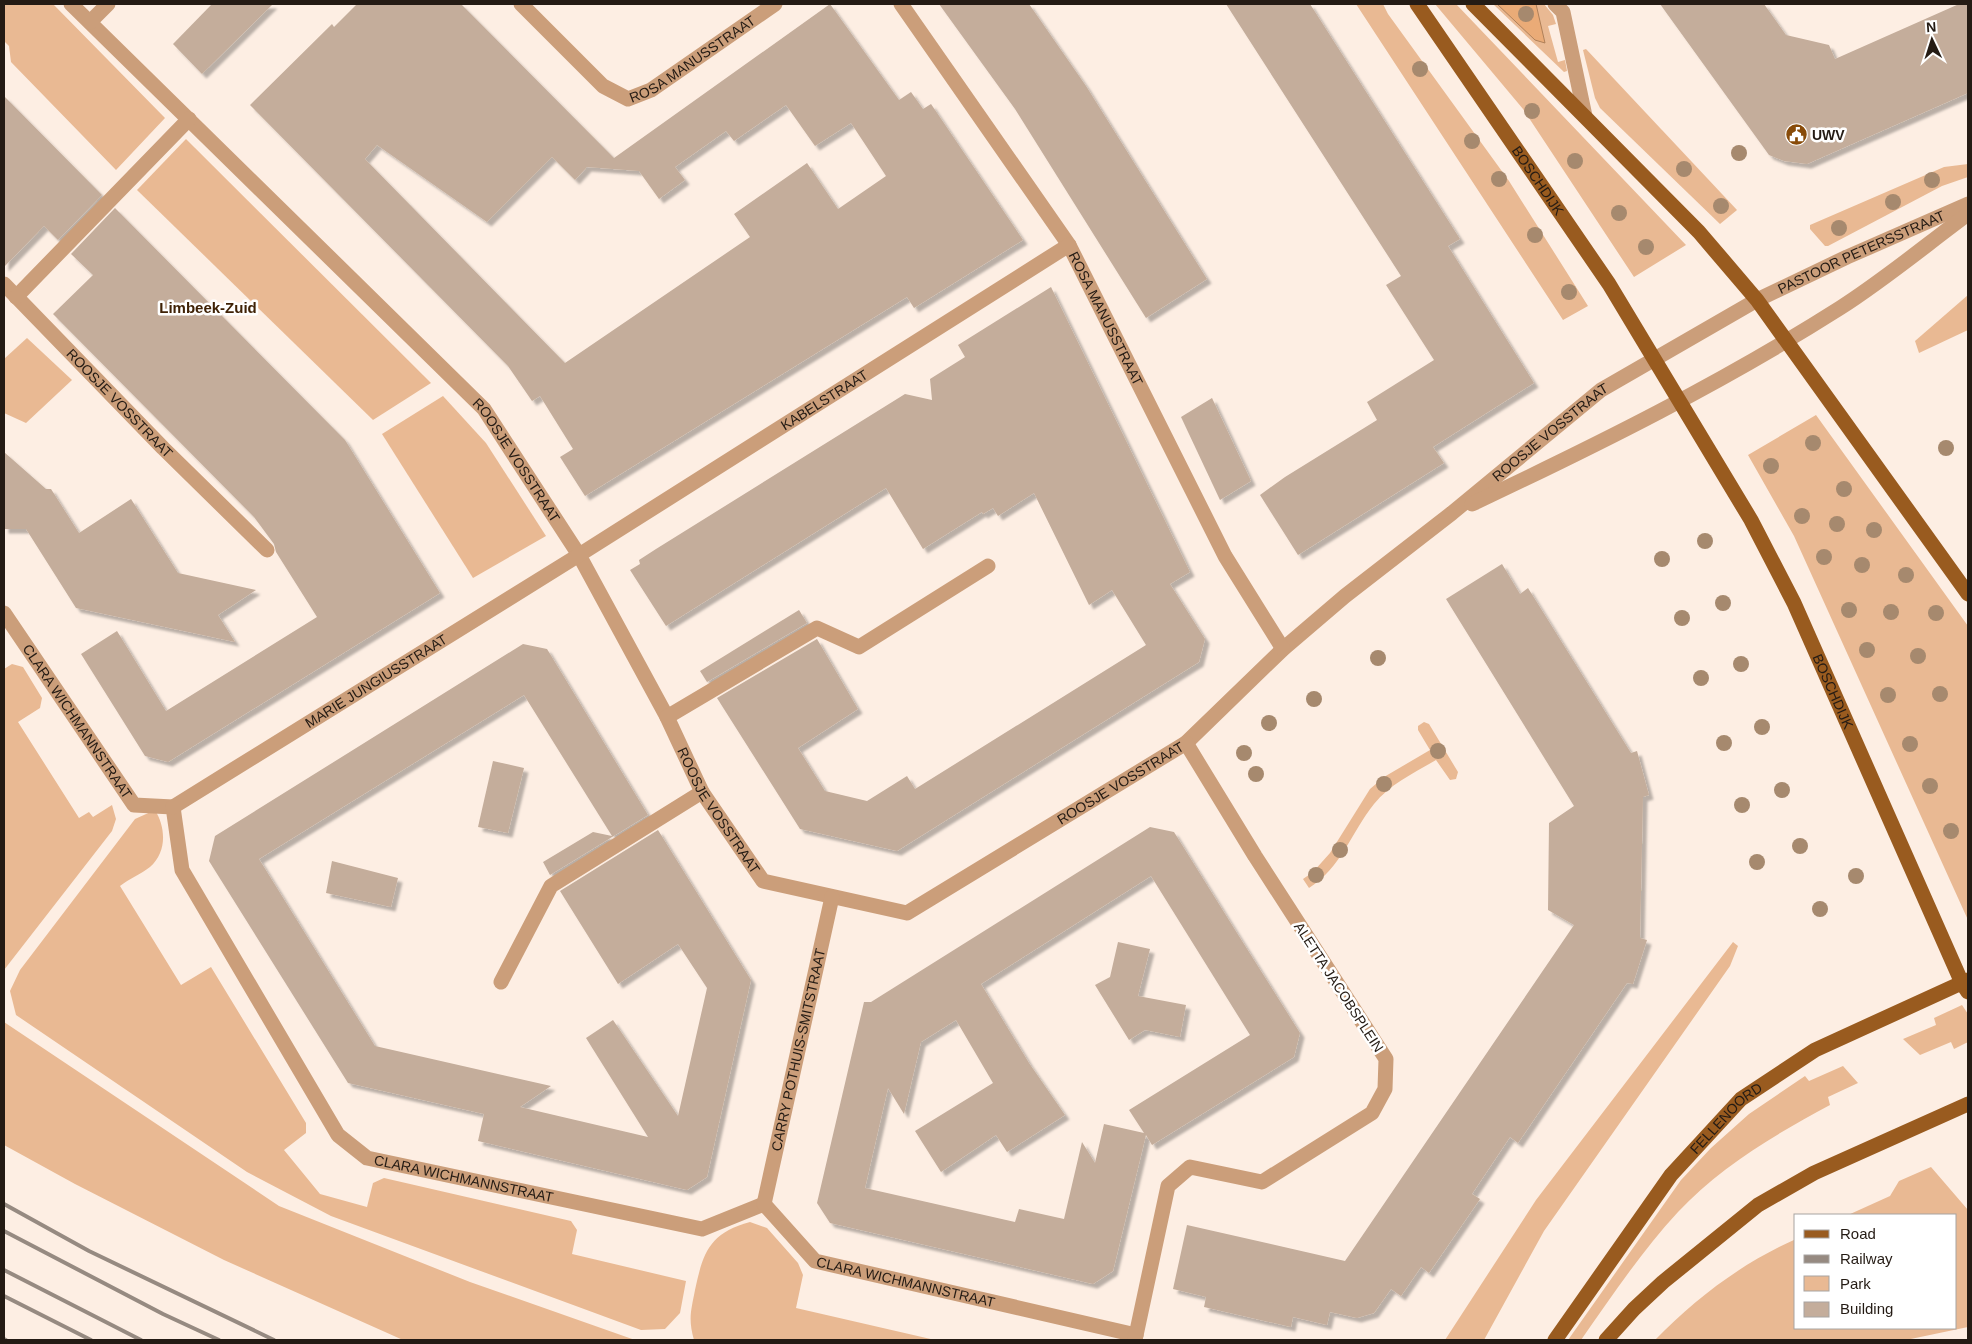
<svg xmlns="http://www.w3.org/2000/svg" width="1972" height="1344" viewBox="0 0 1972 1344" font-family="Helvetica,sans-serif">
<defs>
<filter id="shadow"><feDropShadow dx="4.5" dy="4.5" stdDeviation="1" flood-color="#0004"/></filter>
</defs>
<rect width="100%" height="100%" fill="#fdeee3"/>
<g fill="#e9b993">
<path d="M4,4H53L165,118L116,170L11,62L9,46L4,41Z"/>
<path d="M1356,4H1383L1388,14L1509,181L1588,306L1563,320Z"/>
<path d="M1435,4H1456L1686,245L1634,277L1523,109Z"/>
<path d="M1493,4H1544L1553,15L1556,24L1548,26L1558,62L1565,60L1567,71L1564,72Z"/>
<path d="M1586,49L1737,210L1720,224L1600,108L1595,98L1583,50Z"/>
<path d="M186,139L431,383L373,420L137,190Z"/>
<path d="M1968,164V177L1942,186L1828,246H1825L1810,229V225L1944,167Z"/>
<path d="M1968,295V330L1919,353L1915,341Z"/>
<path d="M27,338L72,380L26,423L4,413V359Z"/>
<path d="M443,396L486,443L546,536L473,578L382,434Z"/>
<path d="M1816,415L1968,626V920L1794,536L1748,455Z"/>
<path d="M12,664L23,667L42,698L40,708L18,722L79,818L89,812L93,817L112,805L116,819L112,831L4,970V669Z"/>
<path d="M1424,722L1429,724L1458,772L1456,779L1450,780L1436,760C1414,773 1390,784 1374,804C1351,833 1341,868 1309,888L1303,879L1313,872L1330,853L1370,789L1384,777L1430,750L1418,730V726Z"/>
<path d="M155,810C166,828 167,852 150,867C141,874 129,879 120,886L181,985L211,967L306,1123V1133L284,1150L320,1194L367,1207L373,1183L384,1178L571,1221L577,1230L572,1254L686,1281L680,1313L665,1329L641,1330L331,1216L247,1172L16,1015L10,991L20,970L135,819Z"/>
<path d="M1733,942L1738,946L1730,966L1544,1231L1484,1340H1445L1536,1200Z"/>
<path d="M1962,1005L1968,1014V1042L1954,1049L1951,1042L1920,1055L1903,1039L1936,1025L1934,1018Z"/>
<path d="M4,1022L279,1206L470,1282L635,1340H403L224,1260L75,1184L4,1145Z"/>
<path d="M1843,1066L1858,1083L1828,1097L1830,1105C1776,1134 1720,1167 1678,1212C1641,1252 1612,1296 1581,1340H1568L1681,1180L1711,1148L1749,1114L1805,1076L1809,1081Z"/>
<path d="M1931,1167L1968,1210V1327L1906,1340H1655C1696,1298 1742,1263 1796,1239V1328H1956V1215H1848L1890,1196L1899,1181Z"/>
<path d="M750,1222L767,1228L798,1263L803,1275L796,1308L935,1340H694C688,1319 691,1311 695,1290C703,1253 709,1233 750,1222Z"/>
</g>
<path fill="#eaab77" stroke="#af8059" d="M1497,4H1536L1545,43L1535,40Z"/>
<g fill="#c4ad9b" fill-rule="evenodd" filter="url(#shadow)">
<path d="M212,4H273L202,74L173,44Z"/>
<path d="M357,4H461L614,158L830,4L899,100L911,92L923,109L931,104L1023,240L914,308L907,297L585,496L560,457L573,449L540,396L532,401L508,366L250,105L332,24L334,27ZM786,105L815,146L851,123L886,176L838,209L807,163L734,214L750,237L565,363L365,159L377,145L487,222L552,157L575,180L587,167L639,171L659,199L685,180L675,167L726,131L734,141Z"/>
<path d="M939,4H1029L1086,86L1207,279L1146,318L1015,109Z"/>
<path d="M1226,4H1310L1460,239L1448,246L1534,383L1433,447L1444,463L1298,555L1260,495L1285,477L1377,420L1367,402L1434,360L1386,285L1401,276Z"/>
<path d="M1660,4H1764L1786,35L1829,45L1835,59L1959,4H1968V93L1807,164L1784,161L1769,155Z"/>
<path d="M4,96L102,195L58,240L44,226L4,267Z"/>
<path d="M115,208L345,440L440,593L168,762L145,756L81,654L117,631L166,711L317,617L276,552L274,544L254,517L53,314L93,275L71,254Z"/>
<path d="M1051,287L1190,572L1170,584L1205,639L1199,662L897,851L800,829L717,698L817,639L858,709L798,748L825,791L867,801L907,776L915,789L1146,645L1112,590L1089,605L1034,493L998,516L993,508L983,514L982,512L923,549L886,488L666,626L630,570L640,564L639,560L656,549L905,394L932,400L930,379L965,357L958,345Z"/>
<path d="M1212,398L1251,481L1220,500L1181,417Z"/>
<path d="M4,452L46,489H51L79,533L131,499L178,573L256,590L218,615L235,642L76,608L26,529H4Z"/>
<path d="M1502,564L1520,594L1528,588L1631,753L1637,751L1649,795L1643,797L1640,938L1647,940L1633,984L1627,983L1518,1143L1510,1137L1472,1194L1480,1199L1429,1273L1421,1267L1401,1296L1391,1289L1374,1313L1357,1318L1330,1312L1327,1325L1293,1317L1291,1327L1204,1307L1206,1297L1173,1289L1187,1225L1345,1261L1574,925L1548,910L1549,823L1574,806L1446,599Z"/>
<path d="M799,610L807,623L707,682L700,671Z"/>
<path d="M523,644L547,649L648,815L550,875L543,862L593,832L612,836L524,695L259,859L375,1046L551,1086L520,1107L648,1137L586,1038L613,1020L678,1116L707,988L678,944L618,984L560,891L658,830L751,980L707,1177L687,1190L478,1141L484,1114L348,1083L209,861L215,836Z"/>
<path d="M493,761L524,768L508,833L478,827Z"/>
<path d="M1150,827L1174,832L1237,933L1300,1033L1294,1057L1152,1145L1146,1135L1113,1271L1093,1284L830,1223L817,1203L864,1002H871ZM1151,876L1250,1035L1129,1110L1144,1133L1104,1124L1095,1163L1082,1142L1064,1219L1019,1209L1015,1222L865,1188L888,1088L904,1114L921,1042L956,1020L993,1083L915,1131L941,1172L996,1135L1007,1152L1065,1115L1029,1063L981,984Z"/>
<path d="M332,861L398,878L391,907L326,893Z"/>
<path d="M1118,942L1150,949L1138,996L1186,1005L1180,1037L1145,1030L1129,1040L1095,985L1110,977Z"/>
</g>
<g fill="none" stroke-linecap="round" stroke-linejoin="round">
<g stroke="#cb9e7a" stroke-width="15">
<path id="s1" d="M71,4L484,409L579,555L667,717L702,792L763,881L907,913L1186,743L1283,649L1345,596L1452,513L1601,390L1757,300L1847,257L1968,204"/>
<path id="s2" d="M521,4L603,86L628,99L651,90L775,4"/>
<path id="s3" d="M901,4L1069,245L1225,556L1283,649"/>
<path d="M1555,4L1563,12L1585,116"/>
<path d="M90,22L108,4"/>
<path id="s4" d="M4,284L163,448L267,550"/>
<path d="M16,297L189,119"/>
<path d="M1472,504C1597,445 1722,383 1840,308C1884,280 1926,245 1968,214"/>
<path id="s5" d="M4,613L134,805L173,807L182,870L338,1135L367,1158L702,1229L764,1204L815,1261L1136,1335"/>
<path d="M667,717L817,628L859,647L988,566"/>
<path id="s6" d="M173,807L579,555L1069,245"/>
<path d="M501,982L551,886L702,792"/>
<path id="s7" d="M764,1204L832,897"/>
<path d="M1135,1340L1168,1186L1190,1167L1262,1182L1372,1113L1385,1089L1386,1059L1255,856L1186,743"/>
</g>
<g stroke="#995b1f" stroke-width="15">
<path id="s8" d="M1417,4L1609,284L1751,520L1794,603L1962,983L1968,992"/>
<path d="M1473,4L1699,232L1757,300L1968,594"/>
<path id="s9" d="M1555,1340L1671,1175L1741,1099L1815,1050L1968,980"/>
<path d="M1606,1340L1634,1309L1663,1282L1758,1205L1814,1173L1968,1104"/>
</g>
<g stroke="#968a81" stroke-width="4">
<path d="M4,1204L89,1251L274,1340"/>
<path d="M4,1231L163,1314L219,1340"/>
<path d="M4,1270L141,1340"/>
<path d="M4,1296L91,1340"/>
<path d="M4,1339L6,1340"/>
</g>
</g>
<g fill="#a6896e">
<circle cx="1526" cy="14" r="8"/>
<circle cx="1420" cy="69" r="8"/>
<circle cx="1532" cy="111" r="8"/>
<circle cx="1472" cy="141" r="8"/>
<circle cx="1739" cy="153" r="8"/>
<circle cx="1575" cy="161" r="8"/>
<circle cx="1684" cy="169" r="8"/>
<circle cx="1499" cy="179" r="8"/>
<circle cx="1932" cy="180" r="8"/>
<circle cx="1893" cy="202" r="8"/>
<circle cx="1721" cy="206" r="8"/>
<circle cx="1619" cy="213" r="8"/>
<circle cx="1839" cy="228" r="8"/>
<circle cx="1535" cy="235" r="8"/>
<circle cx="1646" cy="247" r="8"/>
<circle cx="1569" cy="292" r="8"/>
<circle cx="1813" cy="443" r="8"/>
<circle cx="1946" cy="448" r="8"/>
<circle cx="1771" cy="466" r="8"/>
<circle cx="1844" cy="489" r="8"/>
<circle cx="1802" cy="516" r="8"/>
<circle cx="1837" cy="524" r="8"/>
<circle cx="1874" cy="530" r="8"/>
<circle cx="1705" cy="541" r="8"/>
<circle cx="1824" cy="557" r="8"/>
<circle cx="1662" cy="559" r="8"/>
<circle cx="1862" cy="565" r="8"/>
<circle cx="1906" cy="575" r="8"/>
<circle cx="1723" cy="603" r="8"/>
<circle cx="1849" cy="610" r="8"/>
<circle cx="1891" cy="612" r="8"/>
<circle cx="1936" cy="613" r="8"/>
<circle cx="1682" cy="618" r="8"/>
<circle cx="1867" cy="650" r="8"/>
<circle cx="1918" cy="656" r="8"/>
<circle cx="1378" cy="658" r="8"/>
<circle cx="1741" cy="664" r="8"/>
<circle cx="1701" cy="678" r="8"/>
<circle cx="1940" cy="694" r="8"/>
<circle cx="1888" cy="695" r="8"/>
<circle cx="1314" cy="699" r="8"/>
<circle cx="1269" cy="723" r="8"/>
<circle cx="1762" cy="727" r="8"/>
<circle cx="1724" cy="743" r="8"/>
<circle cx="1910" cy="744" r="8"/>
<circle cx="1438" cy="751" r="8"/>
<circle cx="1244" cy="753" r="8"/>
<circle cx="1256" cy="774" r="8"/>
<circle cx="1384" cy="784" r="8"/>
<circle cx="1930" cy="786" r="8"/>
<circle cx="1782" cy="790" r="8"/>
<circle cx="1742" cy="805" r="8"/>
<circle cx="1951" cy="831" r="8"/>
<circle cx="1800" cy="846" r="8"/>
<circle cx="1340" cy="850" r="8"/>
<circle cx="1757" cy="862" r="8"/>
<circle cx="1316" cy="875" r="8"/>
<circle cx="1856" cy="876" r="8"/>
<circle cx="1820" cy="909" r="8"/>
</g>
<defs>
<symbol id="civic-disc" viewBox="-11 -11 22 22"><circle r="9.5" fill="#884b09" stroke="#fff"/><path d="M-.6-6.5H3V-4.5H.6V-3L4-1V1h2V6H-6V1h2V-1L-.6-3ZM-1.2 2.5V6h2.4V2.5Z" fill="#fff"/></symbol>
</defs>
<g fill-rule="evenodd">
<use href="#civic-disc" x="1784" y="122" width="25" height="25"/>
</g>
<g text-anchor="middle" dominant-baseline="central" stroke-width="5" stroke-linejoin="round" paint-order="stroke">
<g font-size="14" fill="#241b14" stroke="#fff">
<text stroke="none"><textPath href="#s2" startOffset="220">ROSA MANUSSTRAAT</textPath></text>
<text stroke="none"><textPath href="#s8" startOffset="214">BOSCHDIJK</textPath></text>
<text stroke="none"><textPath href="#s1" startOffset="2442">PASTOOR PETERSSTRAAT</textPath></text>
<text stroke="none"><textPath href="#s3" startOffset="376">ROSA MANUSSTRAAT</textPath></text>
<text stroke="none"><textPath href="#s6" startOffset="768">KABELSTRAAT</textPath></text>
<text stroke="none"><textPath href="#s4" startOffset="166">ROOSJE VOSSTRAAT</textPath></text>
<text stroke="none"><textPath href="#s1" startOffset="2081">ROOSJE VOSSTRAAT</textPath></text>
<text stroke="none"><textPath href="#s1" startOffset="639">ROOSJE VOSSTRAAT</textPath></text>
<text stroke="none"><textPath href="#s6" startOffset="239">MARIE JUNGIUSSTRAAT</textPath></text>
<text stroke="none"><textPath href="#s8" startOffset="805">BOSCHDIJK</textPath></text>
<text stroke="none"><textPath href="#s5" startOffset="131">CLARA WICHMANNSTRAAT</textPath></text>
<text stroke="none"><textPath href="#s1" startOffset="1525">ROOSJE VOSSTRAAT</textPath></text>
<text stroke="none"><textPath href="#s1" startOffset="1044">ROOSJE VOSSTRAAT</textPath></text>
<text transform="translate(1339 987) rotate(57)">ALETTA JACOBSPLEIN</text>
<text stroke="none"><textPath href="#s7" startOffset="158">CARRY POTHUIS-SMITSTRAAT</textPath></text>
<text stroke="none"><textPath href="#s9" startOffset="281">FELLENOORD</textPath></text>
<text stroke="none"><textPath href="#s5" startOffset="778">CLARA WICHMANNSTRAAT</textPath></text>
<text stroke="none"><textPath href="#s5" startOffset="1258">CLARA WICHMANNSTRAAT</textPath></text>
</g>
<g font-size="14" font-weight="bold" fill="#241b14" stroke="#fff" text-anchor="start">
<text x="1812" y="135">UWV</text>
</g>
<g font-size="15" font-weight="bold" fill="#3f2206" stroke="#fff">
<text x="208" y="307">Limbeek-Zuid</text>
</g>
</g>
<rect width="1972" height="1344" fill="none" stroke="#241b14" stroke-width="10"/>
<rect x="1794" y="1214" width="162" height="115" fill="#ffffff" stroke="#a7a4a1"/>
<rect x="1804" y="1230" width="25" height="8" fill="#995b1f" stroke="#a7a4a1"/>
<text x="1840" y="1239" font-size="15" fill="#241b14">Road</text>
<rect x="1804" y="1255" width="25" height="8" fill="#968a81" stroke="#a7a4a1"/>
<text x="1840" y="1264" font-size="15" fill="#241b14">Railway</text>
<rect x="1804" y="1276" width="25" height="15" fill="#e9b993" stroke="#a7a4a1"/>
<text x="1840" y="1289" font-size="15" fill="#241b14">Park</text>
<rect x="1804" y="1302" width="25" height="15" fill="#c4ad9b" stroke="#a7a4a1"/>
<text x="1840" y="1314" font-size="15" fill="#241b14">Building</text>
<g transform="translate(1932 40) rotate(356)" stroke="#ffffff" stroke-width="4" paint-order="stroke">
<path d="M0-4L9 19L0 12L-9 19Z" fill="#241b14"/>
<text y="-8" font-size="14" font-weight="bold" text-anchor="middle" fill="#241b14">N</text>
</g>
</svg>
